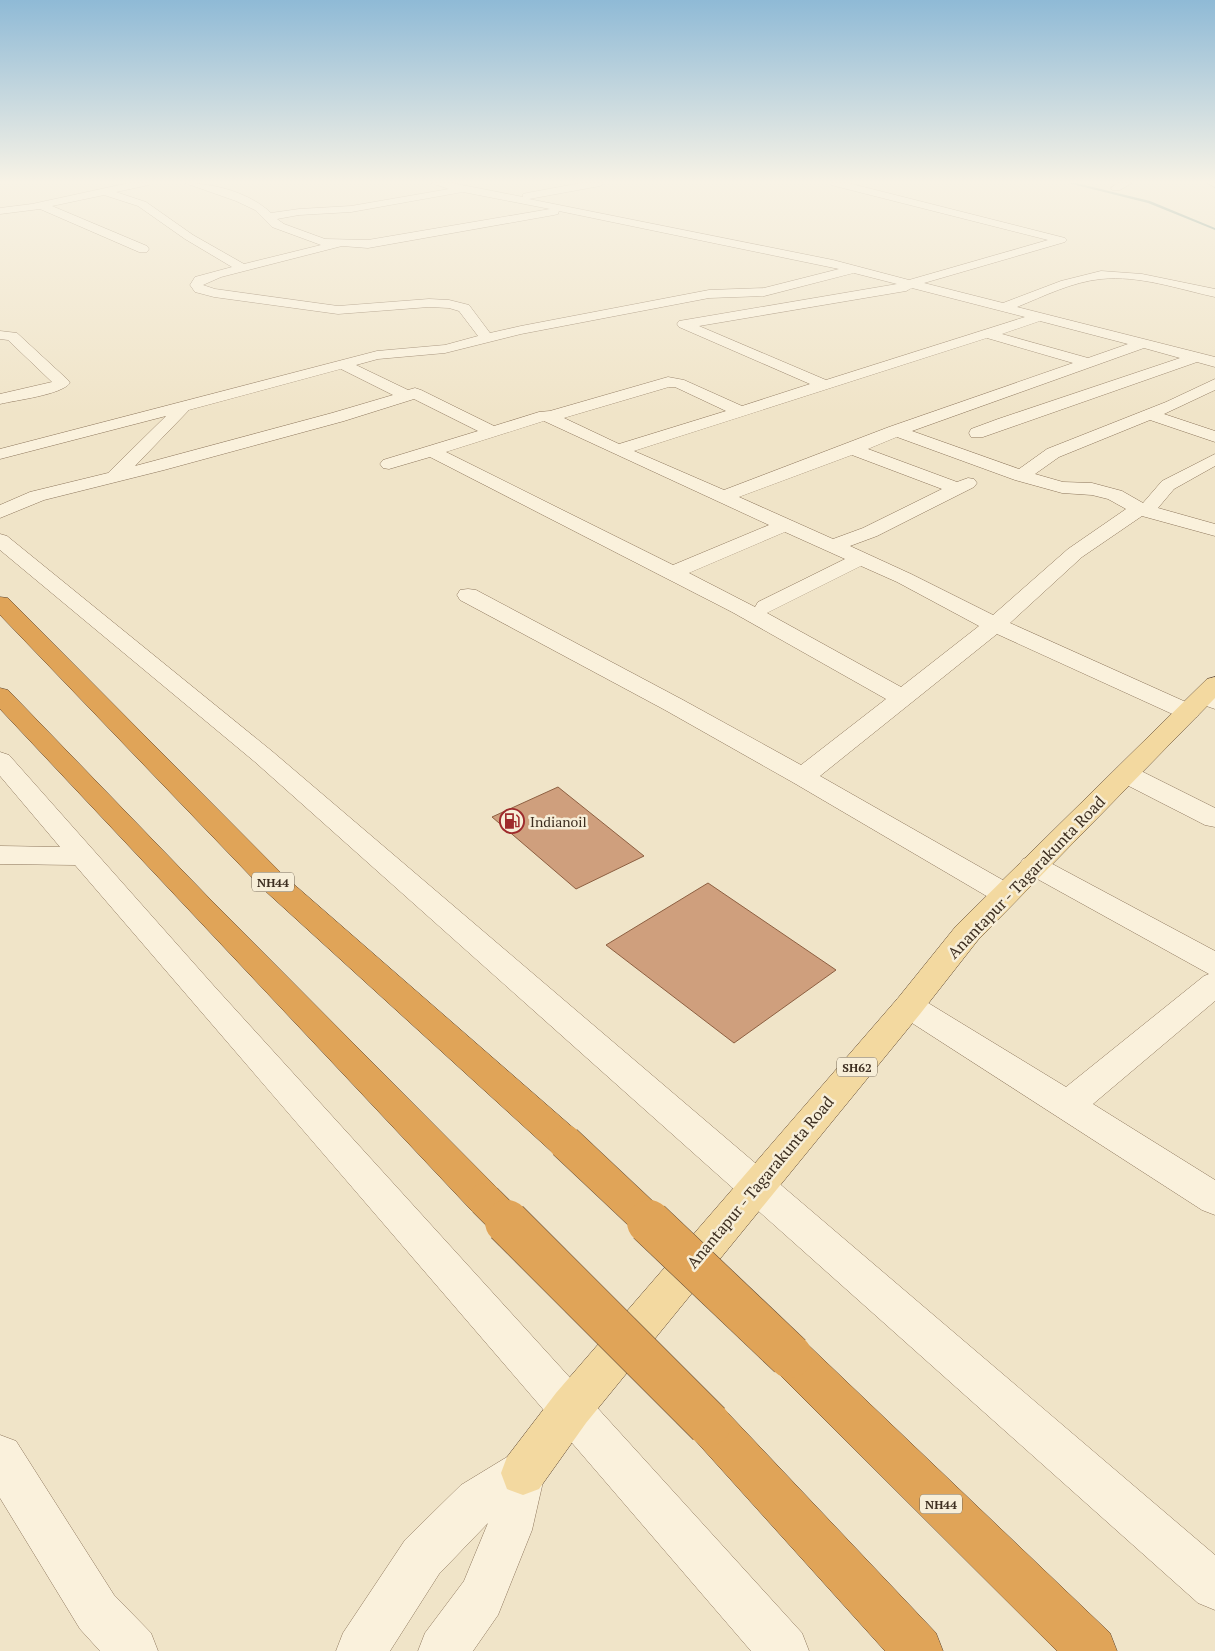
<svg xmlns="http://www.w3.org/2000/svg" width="1215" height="1651" viewBox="0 0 1215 1651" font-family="'PT Serif',serif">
<rect width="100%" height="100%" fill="#f0e4c8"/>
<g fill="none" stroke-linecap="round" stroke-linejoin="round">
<path fill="#6f938a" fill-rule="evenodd" d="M1068,183H1076L1150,201L1215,228V230L1148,203Z"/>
</g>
<g fill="#cf9f7d" stroke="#8d5f41">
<path d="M558,787L644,856L576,889L492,817Z"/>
<path d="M708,883L836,970L734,1043L606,945Z"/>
</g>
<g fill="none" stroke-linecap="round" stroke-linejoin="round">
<defs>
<g id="minor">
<path d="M129,183H150L149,185L116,192L146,202L193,235L244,264L321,245L272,227L255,210L236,201L185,183C214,183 250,193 271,213L299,209L351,206L449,189L431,183H452L523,197V194L527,193L581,183H605L600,186L529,199L833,260L909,280L1048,240L831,185L830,183H848L1065,238L1067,240L1065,242L924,283L1003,303L1061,281L1101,271L1142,274L1215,289V297C1178,289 1139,275 1101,279C1072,282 1044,296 1017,307L1215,357V367L1197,362L983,437H971L969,433L971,429L998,419L1180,358L1144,348L912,431L1019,469L1047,449L1166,402L1215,379V390L1164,414L1215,431V442L1150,420L1059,457L1035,474L1063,482L1092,483L1122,491L1143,503L1162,481L1215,454V466L1174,489L1158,508L1215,524V536L1142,516L1082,557L1010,623L1197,707L1200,712L1197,717L1188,719L1179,717L997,634L820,776L1015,887L1020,894L1015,901L1005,904L995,901L794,783L665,710L460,600L457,595L460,590L468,589L476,590L683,700L801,765L886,699L732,612L430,457L389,469L383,468L380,464L383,460L478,431L414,399L344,421L164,470L44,500L0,518V505L30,492L108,473L166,416L0,459V449L377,351L445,345L478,336L459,311L449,308L429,307L338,314L214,297L195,292L190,285L195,277L232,267L185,239L138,206L104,195L52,206L147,246L149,249L147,252H139L40,209L0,214V208L32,204ZM463,192L550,209L368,240L325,239L284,224L277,219L299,215L351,212ZM559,211L839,269L764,288L709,290L521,326L490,333L469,305L449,300L429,299L338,306L215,289L203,285L221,277L342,246L368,248L554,215L558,214ZM854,273L897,284L679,321L677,324L679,327L810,384L742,406L684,380L668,377L550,411L539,412L494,426L421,390L415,388L408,390L356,365L378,359L445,353L521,334L709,298L764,296ZM912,288L1025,317L826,380L699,326L906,291ZM1040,321L1128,344L1088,358L1002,334ZM987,338L1073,363L889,427L724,490L634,451ZM341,369L393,395L332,413L135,466L189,410ZM669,387H675L726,411L619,444L564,418ZM544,421L769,525L673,565L446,452ZM897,437L1015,480L1062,493L1092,495L1108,499L1126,509L1068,549L993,615L911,574L850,546L877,536L974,487L977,483L974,479L968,478L957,482L868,449ZM852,455L942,489L863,528L833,539L739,497ZM785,532L845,559L758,602L755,607L689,573ZM861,566L897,582L979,626L901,687L767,613Z"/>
<path d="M1118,183H1132L1120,190H1112L1111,188Z"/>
<path d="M1207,183H1215V187Z"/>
<path d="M0,331L17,333L68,380L70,383C61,395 16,400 0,404V394L52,382L8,340L0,339Z"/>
<path d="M0,534L7,536L273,752L1215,1555V1610L1198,1603L255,762L0,550Z"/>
<path d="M1204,690L1215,693V709L1195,702L1192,697L1195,692Z"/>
<path d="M0,752L9,755L214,986L802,1633L809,1651H751L75,865L0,864V846L60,847L0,776Z"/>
<path d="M1126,766L1135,768L1215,808V827L1205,825L1117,780L1113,774L1117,768Z"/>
<path d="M1033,856L1043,859L1215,951V1001L1093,1104L1215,1180V1215L1202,1210L898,1014L893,1006L898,998L909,994L920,998L1066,1087L1204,976L1209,974L1023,871L1019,865L1023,859Z"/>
<path d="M0,1435L16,1441L114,1595L151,1633L158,1651H100L80,1629L0,1498Z"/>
<path d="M523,1451L539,1457L545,1473L532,1530L498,1615L473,1651H418L425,1633L464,1581L488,1523L439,1574L390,1651H336L343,1633L405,1540L461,1485L507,1457Z"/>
</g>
<path id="major" d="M1215,677V698L978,940L920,1014L586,1423L539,1489L523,1495L507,1489L501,1473L507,1457L556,1393L898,998L956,926L1207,679Z"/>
<g id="highway">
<path d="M0,597L8,598L282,874L578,1132L583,1142L578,1152L565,1157L552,1152L262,888L0,615Z"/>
<path d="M0,688L8,690L209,898L498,1189L504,1200L498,1211L485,1216L472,1211L0,709Z"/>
<path d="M790,1336L805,1342L1110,1633L1117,1651H1057L775,1370L769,1356L775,1342Z"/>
<path d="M709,1403L724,1409L936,1633L943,1651H885L694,1439L687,1424L694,1409Z"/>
</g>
</defs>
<use href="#minor" stroke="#8d765c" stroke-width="1"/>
<use href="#major" stroke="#5b4430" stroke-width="1"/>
<use href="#highway" stroke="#5b4430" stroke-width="1"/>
<use href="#minor" fill="#faf1dc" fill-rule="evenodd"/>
<use href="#major" fill="#f3d9a0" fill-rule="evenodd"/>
<use href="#highway" fill="#e0a458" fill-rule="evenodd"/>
<defs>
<g id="highway-bridge-far1">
<path d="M565,1142L651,1223"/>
<path d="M485,1200L508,1223"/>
</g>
<g id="highway-bridge">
<path d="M507,1222L709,1424"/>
<path d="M649,1222L790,1356"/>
</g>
</defs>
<use href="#highway-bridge-far1" stroke="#5b4430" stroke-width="35" stroke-linecap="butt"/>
<use href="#highway-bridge" stroke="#5b4430" stroke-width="45" stroke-linecap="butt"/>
<use href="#highway-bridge-far1" stroke="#e0a458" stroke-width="34"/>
<use href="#highway-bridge" stroke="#e0a458" stroke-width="44"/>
</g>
<linearGradient id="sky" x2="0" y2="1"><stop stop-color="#8fbad6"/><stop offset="0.44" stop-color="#f8f3e6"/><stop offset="1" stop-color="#f8f3e6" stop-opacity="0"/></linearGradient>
<rect width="1215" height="414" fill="url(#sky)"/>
<defs>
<symbol id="fuel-ring" viewBox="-11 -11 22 22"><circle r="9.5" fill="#f7eed8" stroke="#9e2a2b" stroke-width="1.5"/><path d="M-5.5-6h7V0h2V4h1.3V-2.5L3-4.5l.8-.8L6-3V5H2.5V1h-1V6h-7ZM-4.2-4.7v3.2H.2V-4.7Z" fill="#9e2a2b"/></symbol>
</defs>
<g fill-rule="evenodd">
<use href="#fuel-ring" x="498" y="807" width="28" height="28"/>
</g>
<g text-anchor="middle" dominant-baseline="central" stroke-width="5" stroke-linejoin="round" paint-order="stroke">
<g fill="#f7eed8" stroke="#756857" stroke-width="1">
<rect x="252" y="872.5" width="42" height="19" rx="4"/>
<rect x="837" y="1057.5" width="40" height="19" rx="4"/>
<rect x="920" y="1494.5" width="42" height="19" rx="4"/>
</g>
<g font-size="12" font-weight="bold" fill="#3d2e20">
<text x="273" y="882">NH44</text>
<text x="857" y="1067">SH62</text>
<text x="941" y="1504">NH44</text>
</g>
<g font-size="14" fill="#3d2e20" stroke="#f7eed8" text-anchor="start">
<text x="530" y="821">Indianoil</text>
</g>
<g font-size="16" fill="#3d2e20" stroke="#f7eed8">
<text transform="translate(1026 877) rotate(-46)">Anantapur - Tagarakunta Road</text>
<text transform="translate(760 1182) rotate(-50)">Anantapur - Tagarakunta Road</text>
</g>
</g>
</svg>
